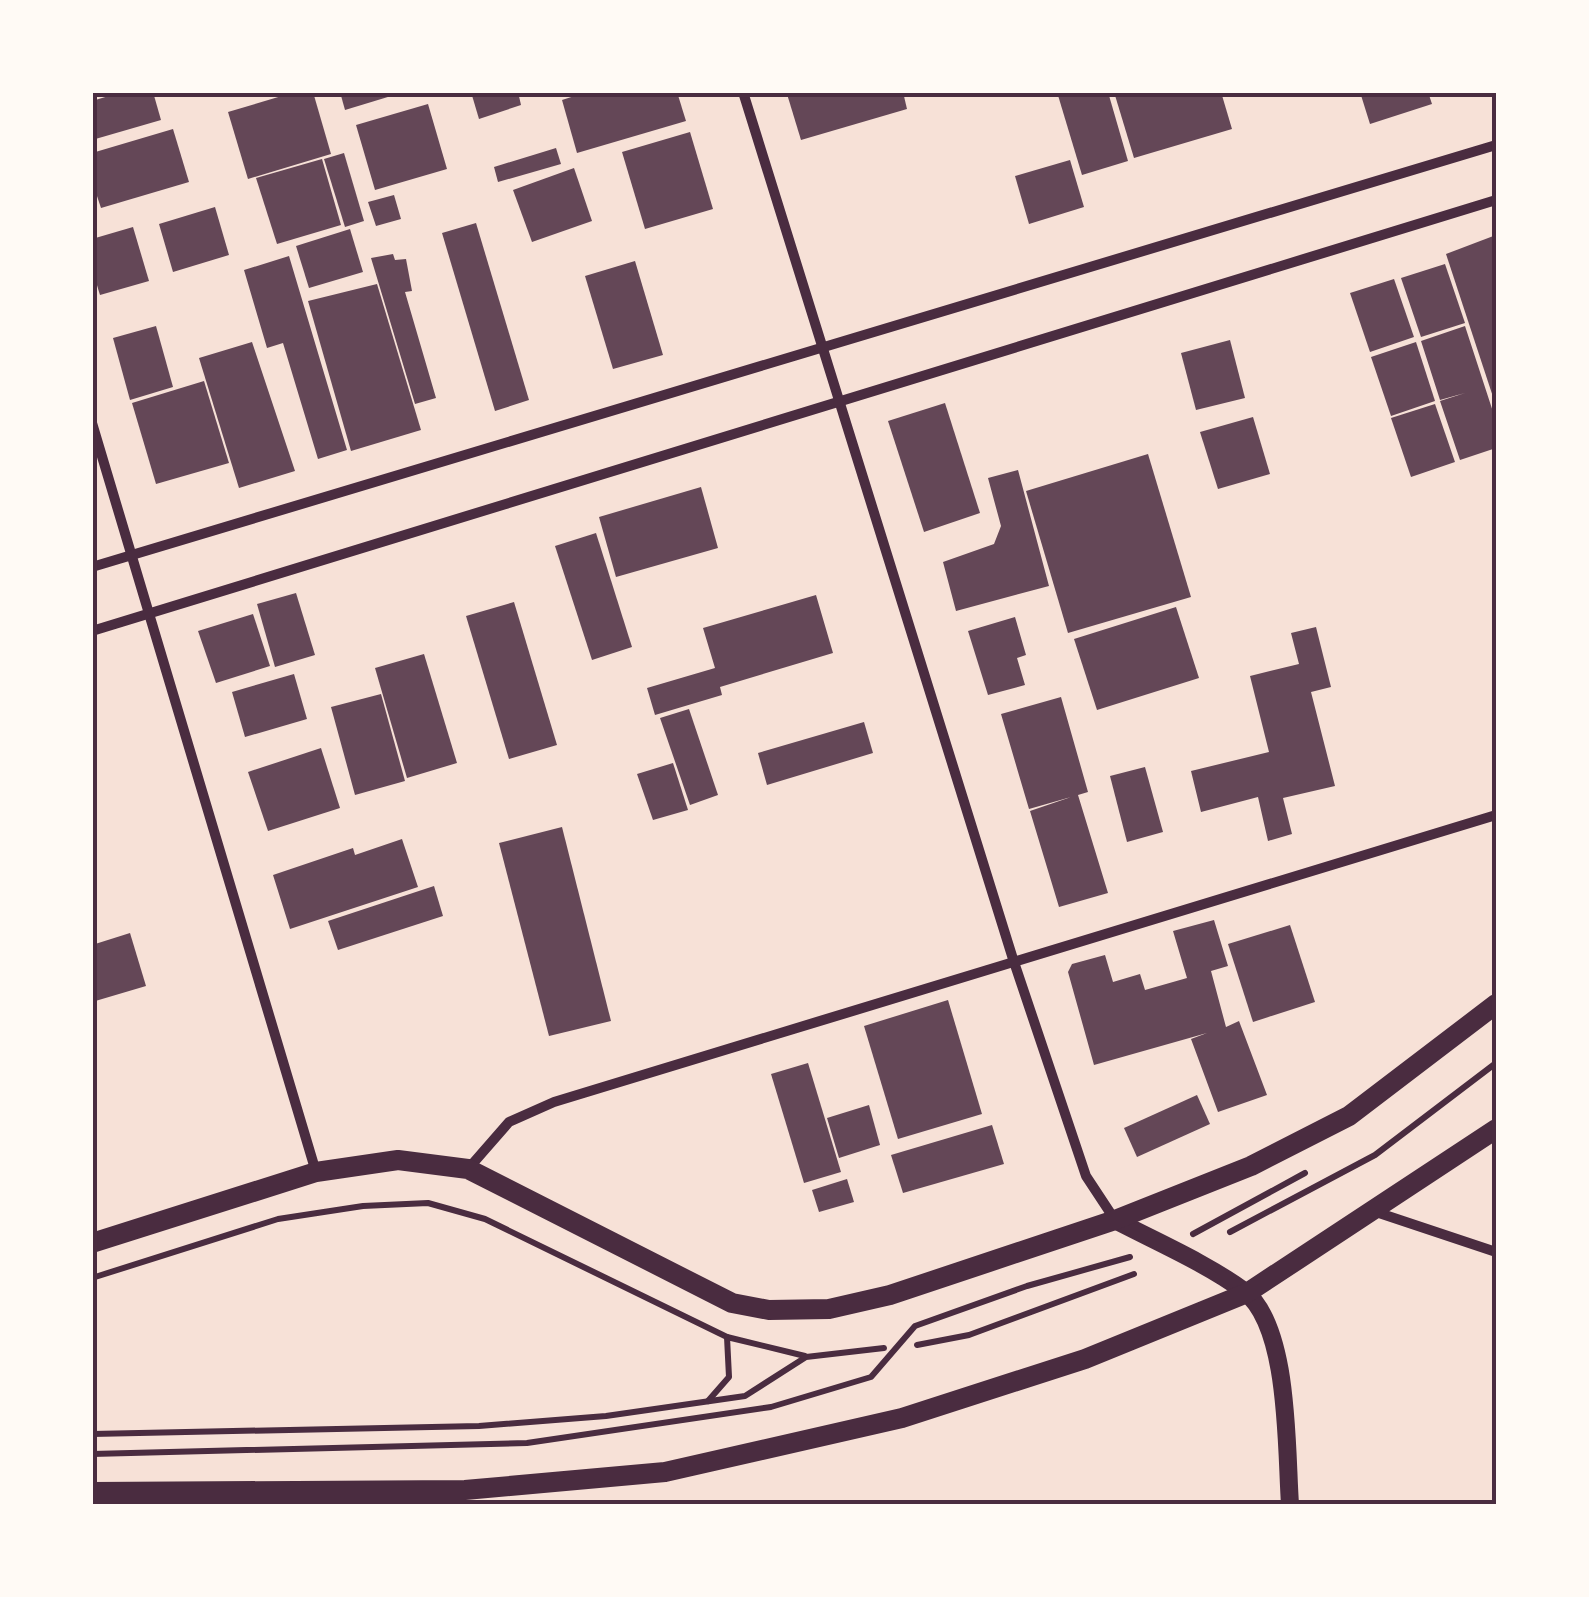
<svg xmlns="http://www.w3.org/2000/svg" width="1589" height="1597" viewBox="0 0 1589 1597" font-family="Raleway,sans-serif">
<rect width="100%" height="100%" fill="#f7e1d7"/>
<g fill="#644757">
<path d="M122,92H153L161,120L92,140V101Z"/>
<path d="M295,92H313L331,154L248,179L228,112Z"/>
<path d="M340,92H400L401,93L345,110Z"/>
<path d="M471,92H518L521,105L479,119Z"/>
<path d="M587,92H677L686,121L577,153L562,100Z"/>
<path d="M792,92H903L907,109L801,140L787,94Z"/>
<path d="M1057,92H1108L1128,161L1082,175Z"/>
<path d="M1114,92H1221L1232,129L1134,158Z"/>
<path d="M1360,92H1428L1432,104L1370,124Z"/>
<path d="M428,104L447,169L375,190L356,125Z"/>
<path d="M173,129L189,182L101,208L92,181V153Z"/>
<path d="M690,132L713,209L645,229L622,152Z"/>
<path d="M556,148L561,164L498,182L494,167Z"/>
<path d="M344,153L364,221L345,227L324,159Z"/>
<path d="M322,159L341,225L277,244L256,178Z"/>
<path d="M1070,160L1084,207L1029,224L1015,176Z"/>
<path d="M574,168L592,221L532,242L513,190Z"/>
<path d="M394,195L401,219L376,226L368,202Z"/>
<path d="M215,207L229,255L173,272L159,224Z"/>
<path d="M476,223L529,400L495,411L442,233Z"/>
<path d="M133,227L149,281L100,295L92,269V239Z"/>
<path d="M350,229L363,272L309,288L296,246Z"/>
<path d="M1496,235V406L1446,254Z"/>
<path d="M393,254L395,260L406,259L412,291L405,292L436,398L415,404L371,258Z"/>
<path d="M289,256L347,450L318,459L283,343L267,348L244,270Z"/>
<path d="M635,261L663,355L613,369L585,276Z"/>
<path d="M1445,264L1465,323L1421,337L1401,278Z"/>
<path d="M1394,279L1414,337L1370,352L1350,293Z"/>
<path d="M377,284L421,430L351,451L308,301Z"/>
<path d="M156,326L173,387L130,400L113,338Z"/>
<path d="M1465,326L1496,421V448L1460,460L1440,401L1465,393L1440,400L1421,341Z"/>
<path d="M1230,340L1245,398L1196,410L1181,353Z"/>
<path d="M252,342L295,471L239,488L199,358Z"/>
<path d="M1416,342L1435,401L1391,416L1371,357Z"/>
<path d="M204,381L229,463L156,484L132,403Z"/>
<path d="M945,403L980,513L924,532L888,421Z"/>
<path d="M1435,404L1455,462L1411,477L1391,418Z"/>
<path d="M1253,417L1270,474L1218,489L1200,432Z"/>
<path d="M1148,454L1191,597L1068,633L1026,491Z"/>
<path d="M1018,470L1049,586L956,611L943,562L994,544L1001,526L988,478Z"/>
<path d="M701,487L718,548L616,577L599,517Z"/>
<path d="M596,533L632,647L592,660L555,546Z"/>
<path d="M296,593L315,655L275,667L257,604Z"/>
<path d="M816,595L833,653L720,687L722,695L655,715L647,688L715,668L703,628Z"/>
<path d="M514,602L557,745L509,759L466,616Z"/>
<path d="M1176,607L1199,678L1097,710L1074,639Z"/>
<path d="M253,614L270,666L216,683L198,631Z"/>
<path d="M1015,617L1026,655L1017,658L1025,685L988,695L968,631Z"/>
<path d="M1316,627L1331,687L1311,692L1335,786L1283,798L1292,834L1268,841L1258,797L1201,812L1191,771L1269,752L1250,676L1299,664L1291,633Z"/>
<path d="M424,654L457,763L407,778L375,668Z"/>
<path d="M294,674L307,719L245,737L232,692Z"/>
<path d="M381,694L405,781L355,795L331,707Z"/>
<path d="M1061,697L1088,792L1078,795L1108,893L1059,907L1030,811L1071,797L1029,809L1001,714Z"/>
<path d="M689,709L718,795L690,805L660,718Z"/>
<path d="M864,722L873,753L767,785L758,753Z"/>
<path d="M321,748L340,808L268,831L248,772Z"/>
<path d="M673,763L688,810L653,820L637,774Z"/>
<path d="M1145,767L1163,832L1127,842L1110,776Z"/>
<path d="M562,827L611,1021L549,1036L499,843Z"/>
<path d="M402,839L418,887L290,929L273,875L353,848L355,855Z"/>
<path d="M434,886L443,916L338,950L328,921Z"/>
<path d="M1214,920L1228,966L1211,971L1226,1027L1239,1021L1267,1095L1218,1112L1191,1039L1207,1033L1094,1065L1068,972L1072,964L1105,955L1113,982L1140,974L1145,990L1187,978L1173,931Z"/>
<path d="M1290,925L1315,1002L1253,1022L1228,944Z"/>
<path d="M130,933L146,986L92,1002V945Z"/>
<path d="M948,1000L982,1114L898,1139L864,1026Z"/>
<path d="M808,1063L841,1172L804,1183L771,1074Z"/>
<path d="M1197,1095L1210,1124L1137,1157L1124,1128Z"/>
<path d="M869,1105L880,1145L839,1158L827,1118Z"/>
<path d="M992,1125L1004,1164L903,1193L891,1155Z"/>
<path d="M847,1179L854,1202L819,1212L812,1190Z"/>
</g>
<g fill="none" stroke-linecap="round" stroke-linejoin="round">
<g stroke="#4a2c40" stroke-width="6">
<path d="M1230,1232L1375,1155L1496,1063"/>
<path d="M1193,1234L1305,1173"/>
<path d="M92,1278L278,1219L363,1206L428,1203L485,1219L727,1337"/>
<path d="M917,1345L969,1335L1134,1274"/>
<path d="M708,1401L729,1377L727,1337L805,1356"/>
<path d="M92,1434L479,1426L606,1416L745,1396L806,1357L884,1348"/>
<path d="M92,1454L527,1443L771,1407L871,1377L915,1326L1027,1286L1130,1257"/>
</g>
<g stroke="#4a2c40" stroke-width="10">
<path d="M743,92L1013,959L1086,1176L1115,1220"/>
<path d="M92,423L316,1172"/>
<path d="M92,567L1496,145"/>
<path d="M92,631L1496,200"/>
<path d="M468,1169L509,1122L554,1102L1496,815"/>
<path d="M1376,1212L1496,1252"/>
</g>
<path stroke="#4a2c40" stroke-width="18" d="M1115,1220C1157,1242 1206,1263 1244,1291C1290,1326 1286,1450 1290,1504"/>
<g stroke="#4a2c40" stroke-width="20">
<path d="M92,1243L316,1172L398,1160L468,1169L732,1303L769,1310L829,1309L890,1295L1115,1220L1251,1166L1349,1116L1496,1004"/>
<path d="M92,1492L465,1490L665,1472L902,1418L1085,1359L1247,1293L1496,1129"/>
</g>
</g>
<rect width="1589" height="1597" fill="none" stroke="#fffaf5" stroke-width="190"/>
<rect x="95" y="95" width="1399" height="1407" fill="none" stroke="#4a2c40" stroke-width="4"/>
</svg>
